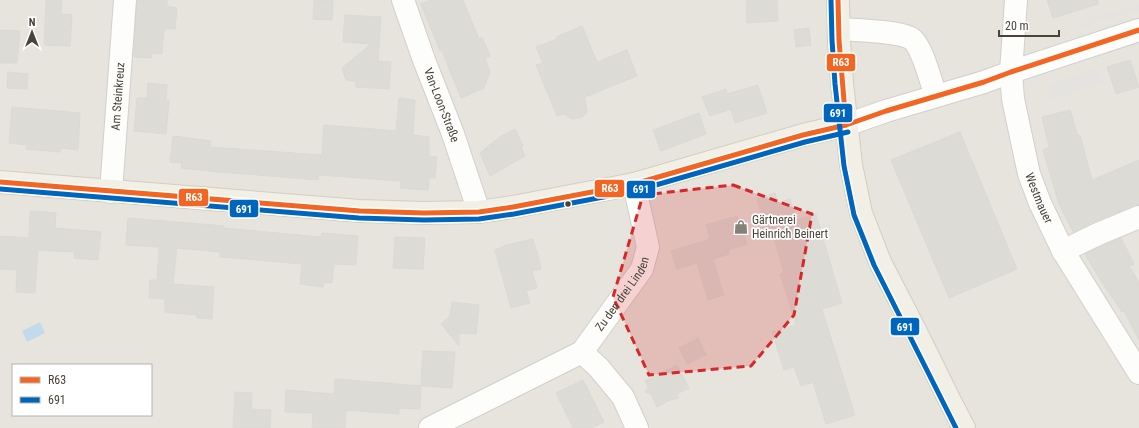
<svg xmlns="http://www.w3.org/2000/svg" width="1139" height="428" viewBox="0 0 1139 428" font-family="'Roboto Condensed',sans-serif">
<rect width="100%" height="100%" fill="#f3f2ee"/>
<path fill="#e7e4dd" fill-rule="evenodd" d="M0,0H1139V428H0ZM13,365H151V415H13Z"/>
<g fill="#e5e3df">
<path d="M1139,4V10L1080,27L1087,19Z"/>
<path d="M1097,66L1103,82L1052,101L1046,85L1083,72L1085,77L1089,75L1087,70Z"/>
<path d="M710,195L708,208L659,222L661,209Z"/>
</g>
<path fill="#c3daed" d="M40,322L45,333L27,342L22,331Z"/>
<g fill="#dddbd6" stroke="#dbd9d4">
<path d="M46,0H62L61,14L72,15L70,46L44,45Z"/>
<path d="M137,0H167V6L177,8L175,29H164L162,54L151,53V58L134,57Z"/>
<path d="M314,0L333,1L332,20L313,19Z"/>
<path d="M431,0H463L479,39L482,37L490,56L485,58L490,72L484,88L461,98L442,51H440L421,4Z"/>
<path d="M746,0H777L778,21L747,23Z"/>
<path d="M1047,0H1098V4L1053,18Z"/>
<path d="M345,15L381,17L378,61L391,62L389,89L356,87V81L346,80L342,68L371,44L343,42Z"/>
<path d="M582,26L597,62L627,50L637,76L585,97L587,113L582,117L572,119L564,114L557,116L536,65L543,63L536,47L557,39L556,37Z"/>
<path d="M809,28L811,45L796,47L794,30Z"/>
<path d="M0,30L20,31L17,63H0Z"/>
<path d="M1130,60L1139,87L1116,94L1107,67Z"/>
<path d="M8,72L28,74L27,89L7,88Z"/>
<path d="M148,83L167,85L166,101H169L166,134L134,131L137,98H147Z"/>
<path d="M758,85L767,113L735,123L731,109L710,116L702,97L726,89L727,94Z"/>
<path d="M399,98L415,100L413,135L429,137V156L437,157L435,178H429L428,190L400,188L401,181L319,175L318,180L220,172L181,168L182,163L170,162L173,136L211,141L210,147L322,155L324,125L396,131Z"/>
<path d="M12,107L80,113L78,150L61,148L60,152L26,149L27,145L9,143Z"/>
<path d="M1070,110L1078,136L1080,135L1092,180L1139,160V205H1134L1093,222L1073,232L1059,204L1043,150L1049,147L1042,117Z"/>
<path d="M699,113L706,134L661,151L653,130Z"/>
<path d="M515,129L523,146L521,147L525,156L490,176L480,153L501,136Z"/>
<path d="M960,132L1017,269L949,298L891,160Z"/>
<path d="M775,193L778,203L790,199L797,220L816,214L842,303L822,309L855,415L826,424L813,382L801,386L794,367L784,370L772,332L796,325L780,274L784,273L773,236L768,237L757,199Z"/>
<path d="M30,211L56,213L55,228L101,232L98,260L74,258L75,252L38,250L35,293L16,292L17,270L0,269V236L29,238Z"/>
<path d="M737,216L747,244L728,250L729,254L713,259L724,295L708,300L697,263L677,269L671,251L710,239L706,225Z"/>
<path d="M128,218L224,226V228L321,237L322,233L358,236L356,265L334,264L332,283L324,282L323,287L300,284L302,264L220,257V252L177,248L173,284L214,287L212,319L197,318V315L165,312V299L149,298L150,280H157L159,247L126,245Z"/>
<path d="M395,237L425,238L423,269L393,268Z"/>
<path d="M1121,238L1134,264L1129,266L1139,282V340L1124,311L1122,312L1099,278L1085,254Z"/>
<path d="M533,239L536,250H537L541,269L532,271L537,288L526,291L530,303L511,308L495,250L507,245Z"/>
<path d="M452,302L479,305L476,334L459,333V346L441,324L450,316Z"/>
<path d="M698,338L706,355L687,364L679,348Z"/>
<path d="M423,351L455,352L452,388L421,386L420,409L399,408V414L346,410L345,428H312L313,413L285,412L286,390L334,394L335,379L421,386Z"/>
<path d="M677,365L689,388L677,394L679,398L670,400L657,407L651,394L645,392L648,387L645,381Z"/>
<path d="M583,380L604,422L592,428H573L556,393Z"/>
<path d="M235,392L252,393L251,409L271,410L270,428H233Z"/>
</g>
<g fill="none" stroke-linecap="round" stroke-linejoin="round">
<defs>
<g id="minor">
<path id="s1" d="M403,0L424,60L453,134L479,212"/>
<path id="s2" d="M1016,0L1011,72L1013,99L1029,174L1040,203L1063,251L1139,373"/>
<path d="M839,29C855,30 900,31 912,39C923,48 931,83 936,96"/>
<path d="M846,125L886,111L984,82L1011,72L1139,30"/>
<path id="s3" d="M111,192L125,0"/>
<path d="M1063,251L1098,234L1139,217"/>
<path d="M582,352L599,368L623,397L637,428"/>
<path id="s4" d="M430,428L582,352L642,269L648,247L634,184"/>
</g>
<g id="major">
<path d="M838,0L839,40L842,83L851,165L861,213L880,262L916,332L950,401L964,428"/>
<path d="M0,182L360,211L424,213L479,212L513,207L634,184L803,135L846,125"/>
</g>
</defs>
<use href="#minor" stroke="#d1d0cc" stroke-width="24"/>
<use href="#major" stroke="#d4cebd" stroke-width="24"/>
<use href="#minor" stroke="#fdfdfc" stroke-width="22"/>
<use href="#major" stroke="#f1efe6" stroke-width="22"/>
<defs>
<g id="bus-1">
<path d="M838,0L839,40L846,125"/>
<path d="M0,182L360,211L424,213L479,212L513,207L634,184L803,135L846,125L886,111L984,82L1011,72L1139,30"/>
</g>
<g id="bus-2">
<path d="M831,0L832,40L835,84L844,166L854,215L874,265L956,428"/>
<path d="M0,189L359,218L424,220L479,219L514,214L635,191L805,142L848,132"/>
</g>
</defs>
<use href="#bus-1" stroke="#fff" stroke-width="8"/>
<use href="#bus-2" stroke="#fff" stroke-width="8"/>
<use href="#bus-1" stroke="#f26522" stroke-width="5"/>
<use href="#bus-2" stroke="#0065bd" stroke-width="5"/>
</g>
<path fill="#d62828" fill-opacity="0.2" stroke="#d62828" stroke-width="3" stroke-dasharray="8 5" stroke-linejoin="round" d="M733,185L812,214L794,315L751,366L649,375L613,297L643,195Z"/>
<defs>
<symbol id="shop-bare" viewBox="-9 -9 18 18"><path d="M-5-2.5h2.3a2.7 3.5 0 0 1 5.4 0H5L5.5 6h-11ZM-1.5-2.5h3a1.5 2.3 0 0 0-3 0Z" fill="#848179" stroke="#fff" stroke-width="2.5" paint-order="stroke"/></symbol>
</defs>
<g fill-rule="evenodd">
<use href="#shop-bare" x="731" y="217" width="20" height="20"/>
</g>
<circle fill="#49443a" stroke="#fff" stroke-width="1.5" cx="568" cy="204" r="3.5"/>
<g text-anchor="middle" dominant-baseline="central" stroke-width="3.5" stroke-linejoin="round" paint-order="stroke">
<g font-size="12" fill="#49443a" stroke="#fff">
<text stroke="none"><textPath href="#s3" startOffset="96">Am Steinkreuz</textPath></text>
<text stroke="none"><textPath href="#s1" startOffset="112">Van-Loon-Straße</textPath></text>
<text stroke="none"><textPath href="#s2" startOffset="202">Westmauer</textPath></text>
<text stroke="none"><textPath href="#s4" startOffset="241">Zu den drei Linden</textPath></text>
</g>
<g font-size="12" fill="#49443a" stroke="#fff" text-anchor="start">
<text x="752" y="220">Gärtnerei<tspan x="752" dy="14">Heinrich Beinert</tspan></text>
</g>
</g>
<g stroke="#fff" stroke-width="1.5">
<rect x="826" y="53" width="30" height="19" rx="4" fill="#f26522"/>
<rect x="823" y="103" width="30" height="20" rx="4" fill="#0065bd"/>
<rect x="594" y="179" width="31" height="19" rx="4" fill="#f26522"/>
<rect x="626" y="180" width="30" height="19" rx="4" fill="#0065bd"/>
<rect x="178" y="188" width="31" height="19" rx="4" fill="#f26522"/>
<rect x="229" y="199" width="30" height="19" rx="4" fill="#0065bd"/>
<rect x="890" y="317" width="30" height="19" rx="4" fill="#0065bd"/>
</g>
<g font-size="11" text-anchor="middle" font-weight="bold" fill="#fff">
<text x="841" y="66">R63</text>
<text x="838" y="117">691</text>
<text x="610" y="192">R63</text>
<text x="641" y="193">691</text>
<text x="194" y="201">R63</text>
<text x="244" y="213">691</text>
<text x="905" y="331">691</text>
</g>
<rect x="12" y="364" width="140" height="52" fill="#ffffff" stroke="#b6b4b0"/>
<rect x="20" y="377" width="20" height="6" fill="#f26522" stroke="#b6b4b0"/>
<text x="48" y="384" font-size="12" fill="#49443a">R63</text>
<rect x="20" y="397" width="20" height="6" fill="#0065bd" stroke="#b6b4b0"/>
<text x="48" y="404" font-size="12" fill="#49443a">691</text>
<g transform="translate(32 32)" stroke="#ffffff" stroke-width="3" paint-order="stroke">
<path d="M0-3L7 15L0 10L-7 15Z" fill="#49443a"/>
<text y="-6" font-size="11" font-weight="bold" text-anchor="middle" fill="#49443a">N</text>
</g>
<path d="M999 30v6h60v-6" fill="none" stroke="#49443a" stroke-width="2"/>
<text x="1005" y="30" font-size="12" fill="#49443a" stroke="#ffffff" stroke-width="3" paint-order="stroke">20 m</text>
</svg>
